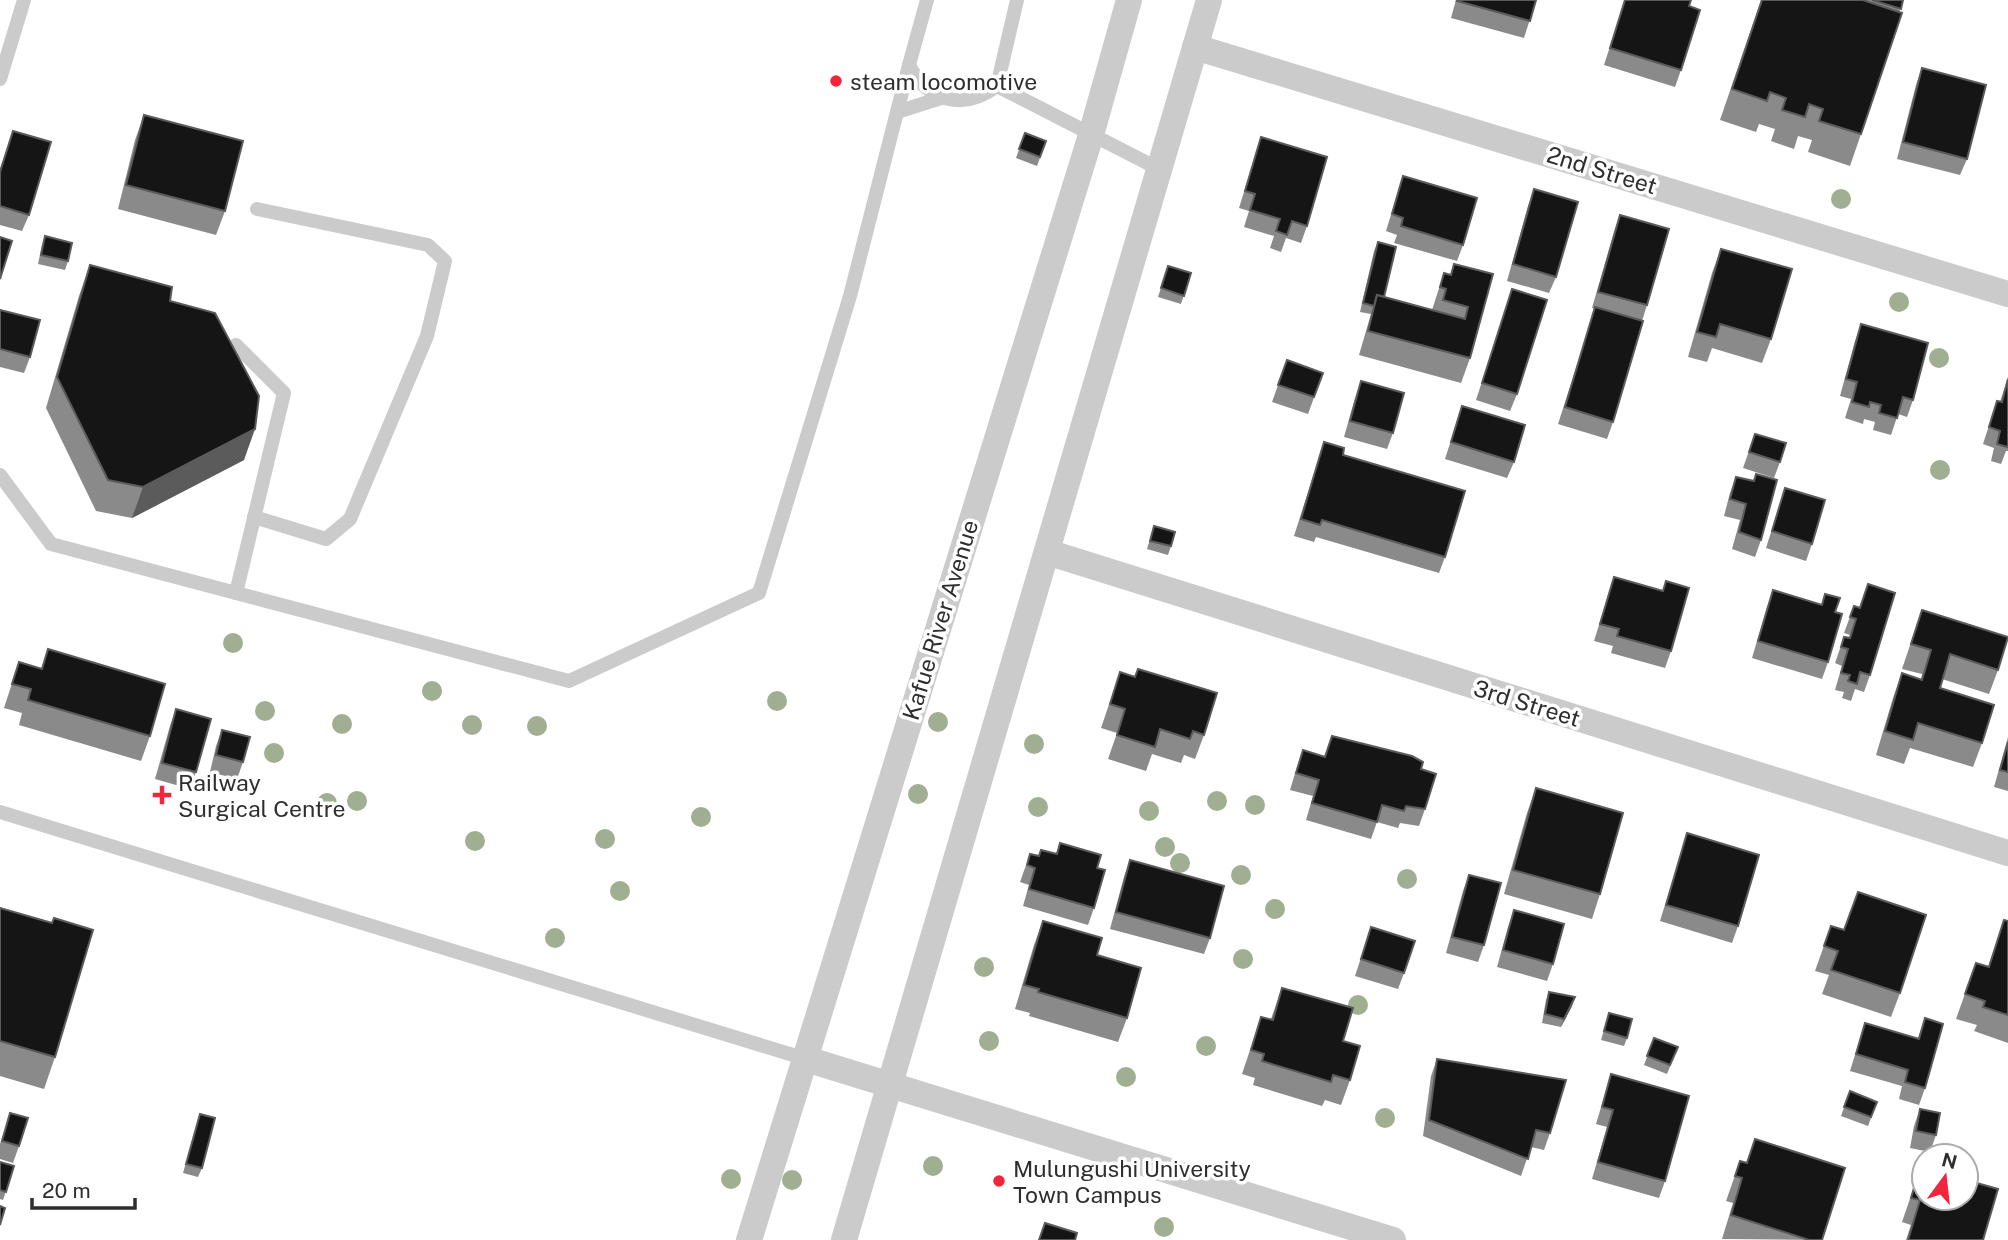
<svg xmlns="http://www.w3.org/2000/svg" width="2008" height="1240" viewBox="0 0 2008 1240" font-family="'Public Sans',sans-serif">
<rect width="100%" height="100%" fill="#fff"/>
<g fill="none" stroke-linecap="round" stroke-linejoin="round">
<g stroke="#cbcbcb" stroke-width="14">
<path d="M927,0L909,65C928,102 964,111 997,86L1017,0"/>
<path d="M0,79L24,0"/>
<path d="M997,86L1159,169"/>
<path d="M897,112L941,98"/>
<path d="M236,345L284,393L236,593"/>
<path d="M0,475L51,544L569,681L759,593L850,296L909,65"/>
<path d="M254,517L326,539L350,519L427,336L445,261L428,245L257,209"/>
<path d="M0,812L806,1059"/>
</g>
<g stroke="#cbcbcb" stroke-width="26">
<path d="M1195,47L2008,294"/>
<path d="M1047,552L2008,853"/>
<path d="M806,1059L1393,1240"/>
<path d="M749,1240L1091,135L1129,0"/>
<path d="M844,1240L1209,0"/>
</g>
</g>
<g fill="#a0af92">
<circle cx="1841" cy="199" r="10"/>
<circle cx="1899" cy="302" r="10"/>
<circle cx="1939" cy="358" r="10"/>
<circle cx="1940" cy="470" r="10"/>
<circle cx="233" cy="643" r="10"/>
<circle cx="432" cy="691" r="10"/>
<circle cx="777" cy="701" r="10"/>
<circle cx="265" cy="711" r="10"/>
<circle cx="938" cy="722" r="10"/>
<circle cx="342" cy="724" r="10"/>
<circle cx="472" cy="725" r="10"/>
<circle cx="537" cy="726" r="10"/>
<circle cx="1034" cy="744" r="10"/>
<circle cx="274" cy="753" r="10"/>
<circle cx="918" cy="794" r="10"/>
<circle cx="357" cy="801" r="10"/>
<circle cx="1217" cy="801" r="10"/>
<circle cx="327" cy="803" r="10"/>
<circle cx="1255" cy="805" r="10"/>
<circle cx="1038" cy="807" r="10"/>
<circle cx="1149" cy="811" r="10"/>
<circle cx="701" cy="817" r="10"/>
<circle cx="605" cy="839" r="10"/>
<circle cx="475" cy="841" r="10"/>
<circle cx="1165" cy="847" r="10"/>
<circle cx="1180" cy="863" r="10"/>
<circle cx="1241" cy="875" r="10"/>
<circle cx="1407" cy="879" r="10"/>
<circle cx="620" cy="891" r="10"/>
<circle cx="1275" cy="909" r="10"/>
<circle cx="555" cy="938" r="10"/>
<circle cx="1243" cy="959" r="10"/>
<circle cx="984" cy="967" r="10"/>
<circle cx="1358" cy="1005" r="10"/>
<circle cx="989" cy="1041" r="10"/>
<circle cx="1206" cy="1046" r="10"/>
<circle cx="1126" cy="1077" r="10"/>
<circle cx="1385" cy="1118" r="10"/>
<circle cx="933" cy="1166" r="10"/>
<circle cx="731" cy="1179" r="10"/>
<circle cx="792" cy="1180" r="10"/>
<circle cx="1164" cy="1227" r="10"/>
</g>
<g fill="#8a8a8a">
<path d="M1456,0H1536L1524,38L1451,18Z"/>
<path d="M1625,0H1691L1689,6L1681,70L1675,87L1604,65Z"/>
<path d="M1761,0H1903L1861,134L1850,166L1808,152L1812,140L1798,136L1794,149L1771,141L1775,129L1759,124L1756,132L1720,120Z"/>
<path d="M1922,68L1967,159L1960,175L1897,159L1916,85Z"/>
<path d="M144,115L225,211L216,235L118,209L135,140Z"/>
<path d="M13,131L29,215L22,231L0,225V169Z"/>
<path d="M1025,133L1046,141L1037,166L1016,158Z"/>
<path d="M1261,137L1307,226L1301,243L1286,238L1281,252L1270,248L1274,236L1244,227L1249,211L1239,208Z"/>
<path d="M1403,176L1463,245L1457,261L1394,243L1397,235L1386,231Z"/>
<path d="M1534,189L1556,277L1549,293L1507,281L1528,206Z"/>
<path d="M1620,215L1647,305L1642,321L1613,422L1607,439L1558,424L1595,309L1592,308L1614,232Z"/>
<path d="M45,236L68,261L65,270L38,264L42,245Z"/>
<path d="M1378,242L1384,297L1432,310L1444,273L1450,275L1454,264L1493,274L1470,358L1461,383L1359,355L1371,314L1360,312L1374,251Z"/>
<path d="M1721,249L1771,339L1762,363L1712,348L1707,362L1688,357L1712,273Z"/>
<path d="M90,265L170,301L244,460L132,518L96,511L46,408L79,296Z"/>
<path d="M1168,266L1191,273L1181,304L1158,297Z"/>
<path d="M1512,289L1517,394L1510,411L1476,400Z"/>
<path d="M0,310L30,357L24,373L0,367Z"/>
<path d="M1861,324L1913,400L1907,417L1898,414L1891,435L1873,430L1875,422L1864,419L1863,424L1845,418L1851,399L1840,396L1855,341Z"/>
<path d="M1287,360L1323,373L1308,414L1272,402Z"/>
<path d="M2008,377V451H2006L2001,464L1991,461L1994,448L1983,444L1997,401L2000,402Z"/>
<path d="M1361,381L1393,433L1387,449L1344,437L1355,398Z"/>
<path d="M1462,406L1514,462L1507,478L1445,459Z"/>
<path d="M1755,434L1780,462L1774,478L1743,468Z"/>
<path d="M1324,442L1343,455L1445,557L1439,573L1316,537L1314,542L1294,536Z"/>
<path d="M1756,474L1761,540L1755,557L1732,549L1740,520L1724,516L1730,493L1736,477L1754,481Z"/>
<path d="M1785,488L1812,544L1806,561L1766,548Z"/>
<path d="M1154,526L1171,546L1168,555L1147,549Z"/>
<path d="M1614,577L1671,651L1665,668L1611,653L1613,646L1594,641Z"/>
<path d="M1868,584L1870,675L1864,692L1855,689L1851,701L1842,698L1844,692L1835,690L1842,666L1835,663L1844,637L1849,638L1850,635L1844,633L1854,606L1859,608Z"/>
<path d="M1773,590L1835,612L1828,662L1822,679L1752,658L1767,607Z"/>
<path d="M1922,610L1998,670L1989,694L1942,679L1940,688L1982,743L1973,767L1910,748L1904,764L1876,755L1893,698L1902,673L1921,679L1922,674L1902,669Z"/>
<path d="M48,649L150,736L141,761L19,725L22,713L4,708L19,662L41,669Z"/>
<path d="M1120,672L1204,735L1195,759L1184,755L1181,763L1152,754L1146,771L1108,759L1117,733L1101,728Z"/>
<path d="M176,709L196,772L190,789L155,779L170,726Z"/>
<path d="M222,730L243,762L237,779L210,772L216,746Z"/>
<path d="M1332,736L1421,769L1425,809L1419,826L1400,823L1398,828L1377,822L1371,839L1306,820L1313,796L1290,790L1297,767L1303,750L1324,757Z"/>
<path d="M2008,737V791L1994,787Z"/>
<path d="M1536,788L1600,894L1592,919L1504,894L1527,813Z"/>
<path d="M1687,833L1738,926L1732,943L1660,921Z"/>
<path d="M1060,843L1097,868L1094,908L1088,925L1023,906L1029,885L1020,882L1030,854L1039,856L1041,850L1056,854Z"/>
<path d="M1130,860L1210,938L1204,954L1110,929L1124,877Z"/>
<path d="M1469,875L1484,945L1478,962L1446,953L1463,891Z"/>
<path d="M0,908L55,1057L44,1089L0,1076Z"/>
<path d="M1514,910L1553,964L1547,981L1497,967L1508,927Z"/>
<path d="M2004,920L2008,921V1043L1974,1031L1977,1025L1956,1019L1976,963L1988,967Z"/>
<path d="M1043,921L1097,955L1127,1018L1118,1042L1029,1016L1030,1013L1015,1009L1034,945Z"/>
<path d="M1831,926L1900,993L1891,1017L1822,994L1829,975L1815,971Z"/>
<path d="M1371,927L1404,973L1398,989L1355,976Z"/>
<path d="M1282,988L1343,1041L1350,1080L1341,1105L1325,1100L1322,1106L1253,1085L1255,1078L1242,1074L1261,1017L1271,1019Z"/>
<path d="M1549,992L1572,1006L1561,1027L1542,1023L1546,1000Z"/>
<path d="M1609,1013L1627,1038L1624,1046L1601,1040Z"/>
<path d="M1925,1018V1088L1919,1105L1899,1099L1902,1086L1850,1071L1865,1023L1918,1038Z"/>
<path d="M1654,1038L1678,1047L1667,1074L1644,1065Z"/>
<path d="M1437,1059L1550,1133L1544,1150L1531,1147L1521,1176L1423,1136L1431,1076Z"/>
<path d="M1611,1074L1665,1181L1659,1198L1592,1179L1607,1127L1596,1124Z"/>
<path d="M1850,1091L1877,1102L1868,1126L1841,1116Z"/>
<path d="M1920,1109L1936,1135L1930,1152L1910,1148L1914,1126Z"/>
<path d="M10,1113L19,1146L13,1163L0,1159V1144Z"/>
<path d="M200,1114L202,1168L198,1177L183,1173Z"/>
<path d="M1755,1139L1822,1240L1722,1239L1733,1203L1726,1201L1740,1161L1746,1163Z"/>
<path d="M0,1162L14,1166L3,1200L0,1199Z"/>
<path d="M1916,1181L1924,1183V1182V1198L1983,1240H1906L1911,1225L1902,1222Z"/>
</g>
<g fill="#5b5b5b">
<path d="M255,429L244,460L132,518L143,487Z"/>
<path d="M1575,997L1572,1006L1561,1027L1564,1019Z"/>
</g>
<g fill="#151515" stroke="#5b5b5b" stroke-width="2">
<path d="M1458,0H1536L1530,21L1457,1Z"/>
<path d="M1625,0H1691L1689,6L1700,10L1681,70L1610,48Z"/>
<path d="M1762,0H1863L1902,13L1861,134L1819,121L1823,109L1809,104L1805,117L1782,110L1786,98L1770,92L1767,101L1732,89Z"/>
<path d="M1872,0H1903L1901,9Z"/>
<path d="M1922,68L1986,85L1967,159L1903,142Z"/>
<path d="M144,115L243,141L225,211L126,185Z"/>
<path d="M13,131L51,142L29,215L0,206V172Z"/>
<path d="M1025,133L1046,141L1040,157L1019,149Z"/>
<path d="M1261,137L1327,157L1307,226L1292,221L1287,235L1276,231L1280,219L1250,210L1255,194L1245,191Z"/>
<path d="M1403,176L1477,198L1463,245L1401,226L1403,218L1392,214Z"/>
<path d="M1534,189L1578,202L1556,277L1513,264Z"/>
<path d="M1620,215L1669,229L1647,305L1598,292Z"/>
<path d="M45,236L72,243L68,261L41,255Z"/>
<path d="M0,237L12,241L0,279Z"/>
<path d="M1378,242L1396,247L1384,297L1377,295L1374,306L1363,303Z"/>
<path d="M1721,249L1792,269L1771,339L1720,324L1716,337L1697,332Z"/>
<path d="M1454,264L1493,274L1470,358L1368,331L1377,295L1465,319L1468,307L1443,300L1446,289L1440,287L1444,273L1451,275Z"/>
<path d="M90,265L172,287L170,301L215,313L259,396L255,429L143,487L108,480L57,377Z"/>
<path d="M1168,266L1191,273L1184,296L1161,288Z"/>
<path d="M1512,289L1547,300L1517,394L1482,383Z"/>
<path d="M1595,307L1643,321L1613,422L1565,407Z"/>
<path d="M0,310L40,320L30,357L0,349Z"/>
<path d="M1861,324L1928,343L1913,400L1903,397L1897,418L1879,413L1881,405L1870,402L1869,407L1852,402L1857,382L1846,379Z"/>
<path d="M1287,360L1323,373L1314,397L1278,385Z"/>
<path d="M2008,379V445L2007,447L1997,444L2000,431L1989,427L1997,401L2002,402Z"/>
<path d="M1361,381L1404,393L1393,433L1350,421Z"/>
<path d="M1462,406L1525,425L1514,462L1451,442Z"/>
<path d="M1755,434L1786,443L1780,462L1749,452Z"/>
<path d="M1324,442L1344,448L1343,455L1465,491L1445,557L1322,520L1320,525L1301,519Z"/>
<path d="M1756,474L1777,480L1761,540L1739,532L1746,504L1730,499L1736,477L1754,481Z"/>
<path d="M1785,488L1825,500L1812,544L1772,531Z"/>
<path d="M1154,526L1175,532L1171,546L1150,541Z"/>
<path d="M1614,577L1663,591L1666,581L1689,588L1671,651L1617,636L1619,629L1600,624Z"/>
<path d="M1868,584L1895,593L1870,675L1860,672L1857,684L1848,681L1850,675L1841,673L1848,649L1841,647L1844,637L1850,638L1856,619L1850,617L1854,606L1860,608Z"/>
<path d="M1773,590L1822,605L1825,594L1840,598L1835,612L1842,614L1828,662L1758,641Z"/>
<path d="M1922,610L2008,637L1998,670L1950,654L1940,688L1994,705L1982,743L1918,723L1913,740L1885,731L1902,673L1922,680L1931,650L1911,644Z"/>
<path d="M48,649L165,684L150,736L28,700L31,689L12,684L19,662L42,669Z"/>
<path d="M1138,669L1217,693L1204,735L1193,731L1190,739L1160,729L1155,747L1117,735L1125,709L1110,704L1120,672L1135,677Z"/>
<path d="M176,709L211,719L196,772L162,763Z"/>
<path d="M222,730L250,737L243,762L216,755Z"/>
<path d="M1332,736L1412,756L1423,762L1421,769L1436,774L1425,809L1406,806L1404,811L1382,805L1377,822L1312,803L1319,780L1296,773L1303,750L1325,757Z"/>
<path d="M2008,742V772L2000,770Z"/>
<path d="M1536,788L1623,813L1600,894L1513,870Z"/>
<path d="M1687,833L1759,855L1738,926L1666,905Z"/>
<path d="M1060,843L1101,855L1097,868L1105,870L1094,908L1029,889L1035,868L1027,865L1030,854L1039,856L1041,850L1057,854Z"/>
<path d="M1130,860L1224,886L1210,938L1116,912Z"/>
<path d="M1469,875L1501,883L1484,945L1452,937Z"/>
<path d="M1858,892L1926,915L1900,993L1831,970L1838,951L1824,946L1831,926L1844,930Z"/>
<path d="M0,908L52,923L54,918L93,930L55,1057L0,1041Z"/>
<path d="M1514,910L1564,924L1553,964L1503,950Z"/>
<path d="M2004,920L2008,921V1015L1983,1007L1985,1001L1965,994L1976,963L1989,967Z"/>
<path d="M1043,921L1102,938L1097,955L1141,968L1127,1018L1038,992L1039,989L1024,985Z"/>
<path d="M1371,927L1415,941L1404,973L1361,959Z"/>
<path d="M1282,988L1353,1008L1343,1041L1360,1046L1350,1080L1333,1075L1331,1082L1262,1061L1264,1054L1251,1050L1261,1017L1273,1020Z"/>
<path d="M1549,992L1575,997L1564,1019L1545,1014Z"/>
<path d="M1609,1013L1632,1019L1627,1038L1604,1031Z"/>
<path d="M1925,1018L1943,1024L1925,1088L1905,1082L1908,1070L1856,1054L1865,1023L1919,1039Z"/>
<path d="M1654,1038L1678,1047L1670,1065L1647,1056Z"/>
<path d="M1437,1059L1566,1080L1550,1133L1536,1130L1528,1159L1429,1120Z"/>
<path d="M1611,1074L1689,1096L1665,1181L1598,1162L1613,1110L1602,1107Z"/>
<path d="M1850,1091L1877,1102L1871,1117L1844,1107Z"/>
<path d="M1920,1109L1940,1113L1936,1135L1916,1131Z"/>
<path d="M10,1113L28,1118L19,1146L2,1141Z"/>
<path d="M200,1114L215,1118L202,1168L186,1164Z"/>
<path d="M1755,1139L1845,1168L1822,1240H1809L1731,1215L1742,1178L1735,1176L1740,1161L1747,1163Z"/>
<path d="M0,1162L14,1166L6,1192L0,1190Z"/>
<path d="M1966,1180L1998,1189L1983,1240H1908L1920,1200L1911,1198L1916,1181L1924,1184V1198H1966Z"/>
<path d="M0,1206L5,1208L0,1225Z"/>
<path d="M1045,1223L1077,1233L1075,1240H1039Z"/>
</g>
<g fill="#f1253c" stroke="#fff" stroke-width="2.5">
<circle cx="836" cy="81" r="7"/>
<path d="M158.5 784.5h7v7h7v7h-7v7h-7v-7h-7v-7h7z"/>
<circle cx="999" cy="1181" r="7"/>
</g>
<g text-anchor="middle" dominant-baseline="central" stroke-width="7" stroke-linejoin="round" paint-order="stroke">
<g font-size="23" fill="#2e2e2e" stroke="#fff" text-anchor="start">
<text x="850" y="81">steam locomotive</text>
<text x="178" y="782">Railway<tspan x="178" dy="26">Surgical Centre</tspan></text>
<text x="1013" y="1168">Mulungushi University<tspan x="1013" dy="26">Town Campus</tspan></text>
</g>
<g font-size="23" fill="#2e2e2e" stroke="#fff">
<text transform="translate(1602 170) rotate(17)">2nd Street</text>
<text transform="translate(940 620) rotate(-73)">Kafue River Avenue</text>
<text transform="translate(1527 703) rotate(17)">3rd Street</text>
</g>
</g>
<g transform="translate(1945 1177) rotate(15)"><circle r="33" fill="#ffffff" stroke="#ababab" stroke-width="2"/>
<path d="M0-5L12 26L0 18L-12 26Z" fill="#f1253c"/>
<text y="-10" font-size="19" font-weight="bold" text-anchor="middle" fill="#2e2e2e">N</text>
</g>
<path d="M32 1198v10h103v-10" fill="none" stroke="#2e2e2e" stroke-width="3.5"/>
<text x="42" y="1198" font-size="21" fill="#2e2e2e" stroke="#ffffff" stroke-width="5" paint-order="stroke">20 m</text>
</svg>
